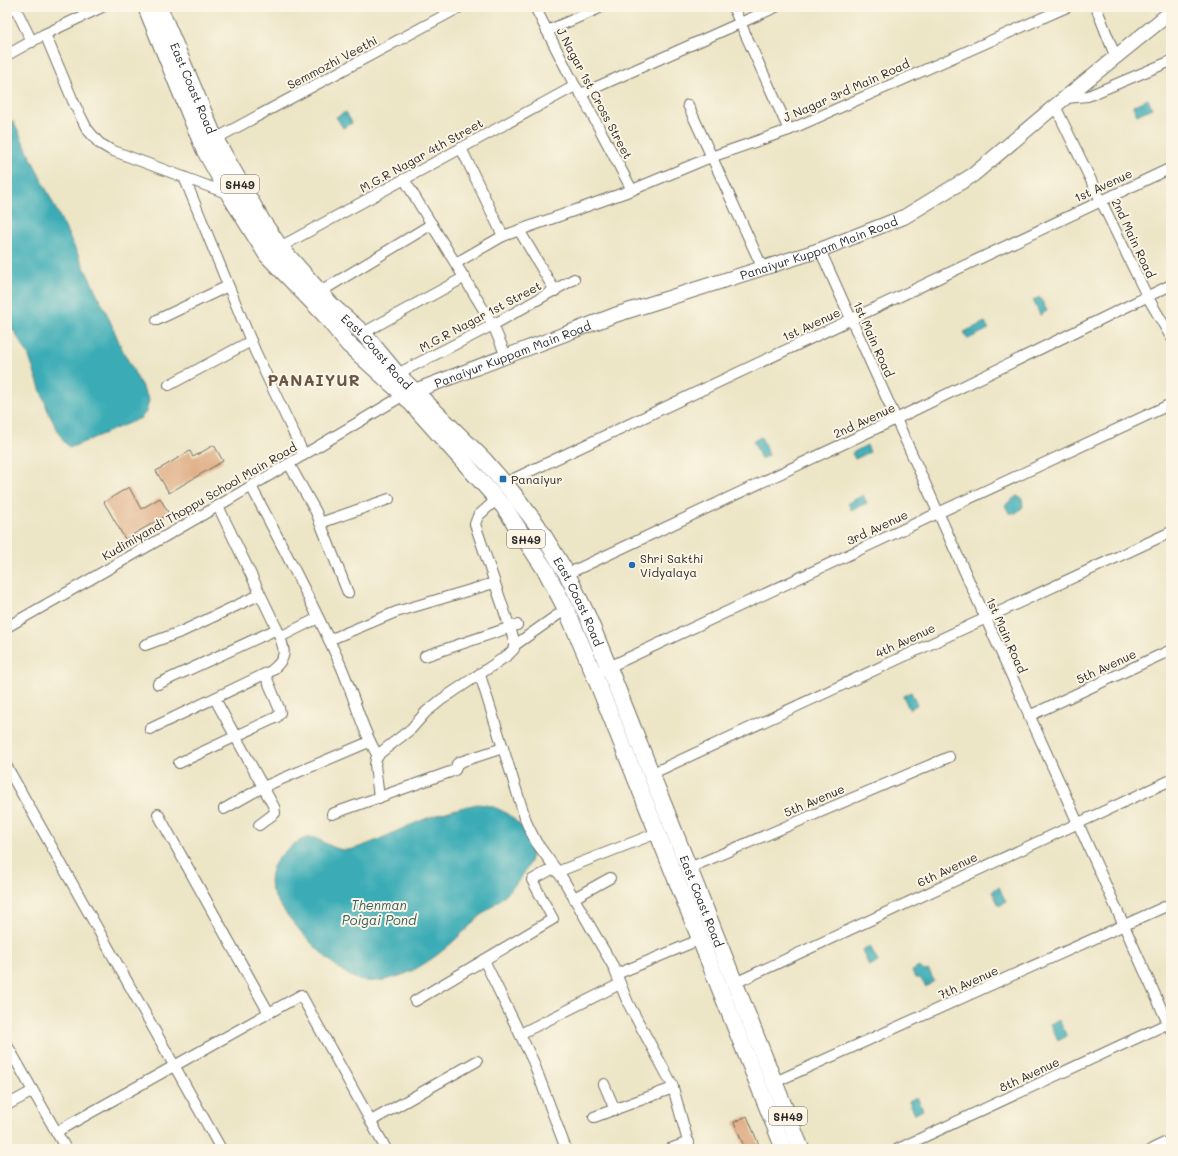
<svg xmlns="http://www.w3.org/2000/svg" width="1178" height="1156" viewBox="0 0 1178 1156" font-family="Mali,sans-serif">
<rect width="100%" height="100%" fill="#fcf5e5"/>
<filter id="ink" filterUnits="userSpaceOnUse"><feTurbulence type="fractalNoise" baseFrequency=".025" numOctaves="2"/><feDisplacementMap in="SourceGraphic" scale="8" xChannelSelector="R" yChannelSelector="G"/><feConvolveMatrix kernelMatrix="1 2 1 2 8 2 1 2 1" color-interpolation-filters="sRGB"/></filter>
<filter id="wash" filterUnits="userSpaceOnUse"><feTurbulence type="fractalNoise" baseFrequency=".012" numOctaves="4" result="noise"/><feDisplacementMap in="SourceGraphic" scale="16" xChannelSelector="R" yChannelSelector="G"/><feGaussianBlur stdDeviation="0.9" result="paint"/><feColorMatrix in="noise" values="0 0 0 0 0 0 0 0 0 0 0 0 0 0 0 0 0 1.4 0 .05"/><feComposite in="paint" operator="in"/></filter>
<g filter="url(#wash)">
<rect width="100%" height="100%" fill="#ece5c6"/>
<g fill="#3bacb6" stroke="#336c70">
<path d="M1148,99L1152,108L1137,115L1133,106Z"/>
<path d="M346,112L352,123L343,128L336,117Z"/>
<path d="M13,121L107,314L122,349L149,400L146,412L141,418L72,447H69L64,442L49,414L28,354L7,320V123Z"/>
<path d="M1040,297L1047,311L1040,315L1033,300Z"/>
<path d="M985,322L989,329L968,339L964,332Z"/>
<path d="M761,437L769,455L761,459L753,441Z"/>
<path d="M867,445L870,452L855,459L852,453Z"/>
<path d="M863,495L867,503L851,510L848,503Z"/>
<path d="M1017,496L1022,498L1023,507L1016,513H1009L1005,505Z"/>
<path d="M911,692L917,705L909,709L903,696Z"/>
<path d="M477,804C494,805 506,811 519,824C526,831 534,843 532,854C527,881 496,902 477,919C460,935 443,953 422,965C410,973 398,977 384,980C378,981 369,982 363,981C338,977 282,915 272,891C268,881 271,867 278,859C285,850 304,834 315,838C324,842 334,849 344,850C358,851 394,832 408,826C430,816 454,809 477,804Z"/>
<path d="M999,887L1006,902L999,906L992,891Z"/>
<path d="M870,946L878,962L869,966L862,950Z"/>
<path d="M919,967L924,971L929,970L934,981L926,987L920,978H915L912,971Z"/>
<path d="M1059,1020L1067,1036L1058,1041L1050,1024Z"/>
<path d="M917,1097L923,1110L915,1114L909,1101Z"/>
</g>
<g id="blocks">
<g fill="#dca67a">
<path d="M214,445L223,461L169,493L156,471L190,451L193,457Z"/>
<path d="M129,487L141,509L160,498L169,514L125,539L104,502Z"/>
<path d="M747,1116L759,1145L745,1149L734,1122Z"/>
</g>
</g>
</g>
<g filter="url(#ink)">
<use href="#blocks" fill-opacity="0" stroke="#6f6c61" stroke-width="1"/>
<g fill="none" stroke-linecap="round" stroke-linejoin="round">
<defs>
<g id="street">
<path d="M15,7L32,42"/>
<path d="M535,7L575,86L581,94L632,190"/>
<path d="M733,7L789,130"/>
<path d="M1096,7L1116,58"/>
<path d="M547,31L602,7"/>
<path d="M45,34L73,101L87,129L99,143L111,150L229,194"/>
<path d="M7,55L45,34L102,7"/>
<path d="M581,94L776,7"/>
<path d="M1066,98L1088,96L1171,61"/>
<path d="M688,105L763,269"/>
<path d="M1055,106L1147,296L1171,337"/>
<path d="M215,139L460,7"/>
<path d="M461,148L503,236"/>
<path d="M184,177L255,351L304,455"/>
<path d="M404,179L493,325L506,356"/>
<path d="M519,230L555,291"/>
<path d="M280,247L575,86"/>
<path d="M820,250L1171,1030"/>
<path d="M456,263L503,236L632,190L711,157L789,130L1067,7"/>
<path d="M320,292L432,224"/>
<path d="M157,320L228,286"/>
<path d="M363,333L465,277"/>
<path d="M397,374L493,325L574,279"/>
<path d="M169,385L251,341"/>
<path d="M289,464L316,512L348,593"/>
<path d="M505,483L1171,168"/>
<path d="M251,486C282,546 314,605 341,666C354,696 361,728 378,756"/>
<path d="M320,523L389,499"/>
<path d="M567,574L896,419L1171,285"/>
<path d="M7,627L218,506L404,395"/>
<path d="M280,637L318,618"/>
<path d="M329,640L396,612L494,583"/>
<path d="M145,645L183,631L259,595"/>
<path d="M515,645L566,609"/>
<path d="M425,656L517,625"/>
<path d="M594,674L1171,404"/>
<path d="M480,675L527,824L536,842L563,879L613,966L628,1003L672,1084L690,1149"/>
<path d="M158,684L277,629"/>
<path d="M215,699L274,807L275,813L259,825"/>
<path d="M1029,716L1171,650"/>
<path d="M150,729L271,671C290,656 284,649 277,629L218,506"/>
<path d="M179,763L277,717L280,713L279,708L265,674"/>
<path d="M7,767L221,1149"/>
<path d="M651,774L1171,532"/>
<path d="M379,798L375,765L376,759L380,753L411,729L426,712L441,700L508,655L514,649V640L475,524L478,516L497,499"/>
<path d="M224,809L263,787L369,742"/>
<path d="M158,814L269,1013"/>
<path d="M332,814L450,772L455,770L457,764L460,762L503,748"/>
<path d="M689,868L949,757"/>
<path d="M557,872L657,833"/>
<path d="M574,898L610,878"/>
<path d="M484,960L533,1061L566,1149"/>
<path d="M617,974L701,939"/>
<path d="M735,983L1171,780"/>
<path d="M415,1001L553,919L532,880L554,868"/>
<path d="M520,1034L620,984"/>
<path d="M7,1045L66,1149"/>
<path d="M775,1082L1171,904"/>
<path d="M604,1084L615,1110"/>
<path d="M7,1105L33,1091"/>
<path d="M594,1117L673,1088"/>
<path d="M371,1121L477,1061"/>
<path d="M56,1132L301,995L386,1149"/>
<path d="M670,1149L689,1142"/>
<path d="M898,1149L1171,1022"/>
<path d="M1152,1149L1171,1140"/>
</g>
<g id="secondary">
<path id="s1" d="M404,395L615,315L820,250L904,217L973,175L1055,106L1171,12"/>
</g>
<g id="primary">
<path d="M146,7L204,149L229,194L267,255L324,314L348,344L404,395L504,507L546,571L567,611L594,674L784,1149"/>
<path id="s2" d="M159,7L215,139L262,221L280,247L332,306L363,333L397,374L484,460L512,492L537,525L567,574L587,615L609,668L801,1149"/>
</g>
</defs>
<use href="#street" stroke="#6f6c61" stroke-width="12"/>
<use href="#secondary" stroke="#6f6c61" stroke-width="16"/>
<use href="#primary" stroke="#6f6c61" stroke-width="18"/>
<use href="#street" stroke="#fff" stroke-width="10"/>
<use href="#secondary" stroke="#fff" stroke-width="14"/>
<use href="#primary" stroke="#fff" stroke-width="16"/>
</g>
</g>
<g fill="#1f6fb2" stroke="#fcf5e5" stroke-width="1.5">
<rect x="499" y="475" width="8" height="8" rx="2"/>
<circle cx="632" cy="565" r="4"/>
</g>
<g text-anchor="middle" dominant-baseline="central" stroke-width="4" stroke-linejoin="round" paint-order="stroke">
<g fill="#fcf5e5" stroke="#6a6863" stroke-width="1">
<rect x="221" y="175" width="38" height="18" rx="3"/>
<rect x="507" y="530" width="38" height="18" rx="3"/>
<rect x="769" y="1107" width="38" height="18" rx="3"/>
</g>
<g font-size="11" font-weight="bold" fill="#2b2b2b">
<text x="240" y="184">SH49</text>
<text x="526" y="539">SH49</text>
<text x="788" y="1116">SH49</text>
</g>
<g font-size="12" fill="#2b2b2b" stroke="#fcf5e5">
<text transform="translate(332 62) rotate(-28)">Semmozhi Veethi</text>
<text stroke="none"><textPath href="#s2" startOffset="88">East Coast Road</textPath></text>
<text transform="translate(846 90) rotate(-24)">J Nagar 3rd Main Road</text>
<text transform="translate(595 93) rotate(62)">J Nagar 1st Cross Street</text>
<text transform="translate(421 155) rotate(-29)">M.G.R Nagar 4th Street</text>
<text transform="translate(1103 185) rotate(-25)">1st Avenue</text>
<text transform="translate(1134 238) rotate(65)">2nd Main Road</text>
<text stroke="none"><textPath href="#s1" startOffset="440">Panaiyur Kuppam Main Road</textPath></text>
<text transform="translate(480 316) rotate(-28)">M.G.R Nagar 1st Street</text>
<text transform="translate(811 324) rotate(-25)">1st Avenue</text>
<text transform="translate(874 339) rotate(66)">1st Main Road</text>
<text stroke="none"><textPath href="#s2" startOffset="412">East Coast Road</textPath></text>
<text stroke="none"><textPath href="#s1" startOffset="116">Panaiyur Kuppam Main Road</textPath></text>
<text transform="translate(864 420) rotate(-25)">2nd Avenue</text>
<text transform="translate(199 501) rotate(-30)">Kudimiyandi Thoppu School Main Road</text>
<text transform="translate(877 527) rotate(-25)">3rd Avenue</text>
<text stroke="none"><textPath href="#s2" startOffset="736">East Coast Road</textPath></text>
<text transform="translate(1007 635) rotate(66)">1st Main Road</text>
<text transform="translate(905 640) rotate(-25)">4th Avenue</text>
<text transform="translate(1106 666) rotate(-25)">5th Avenue</text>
<text transform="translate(814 800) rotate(-23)">5th Avenue</text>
<text transform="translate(947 869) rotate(-25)">6th Avenue</text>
<text stroke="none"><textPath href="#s2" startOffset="1060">East Coast Road</textPath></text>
<text transform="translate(968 982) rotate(-24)">7th Avenue</text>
<text transform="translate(1029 1074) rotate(-25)">8th Avenue</text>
</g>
<g font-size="12" fill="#2b2b2b" stroke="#fcf5e5" text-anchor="start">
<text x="511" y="479">Panaiyur</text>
<text x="640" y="558">Shri Sakthi<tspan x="640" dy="14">Vidyalaya</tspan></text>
</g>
<g font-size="13" font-style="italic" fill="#315f63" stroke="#fcf5e5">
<text x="379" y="904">Thenman<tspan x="379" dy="15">Poigai Pond</tspan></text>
</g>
<g font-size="16" font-weight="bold" letter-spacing="1" fill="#695647" stroke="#fcf5e5">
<text x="314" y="379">PANAIYUR</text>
</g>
</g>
<rect width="1178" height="1156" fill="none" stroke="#fcf5e5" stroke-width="24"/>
</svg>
